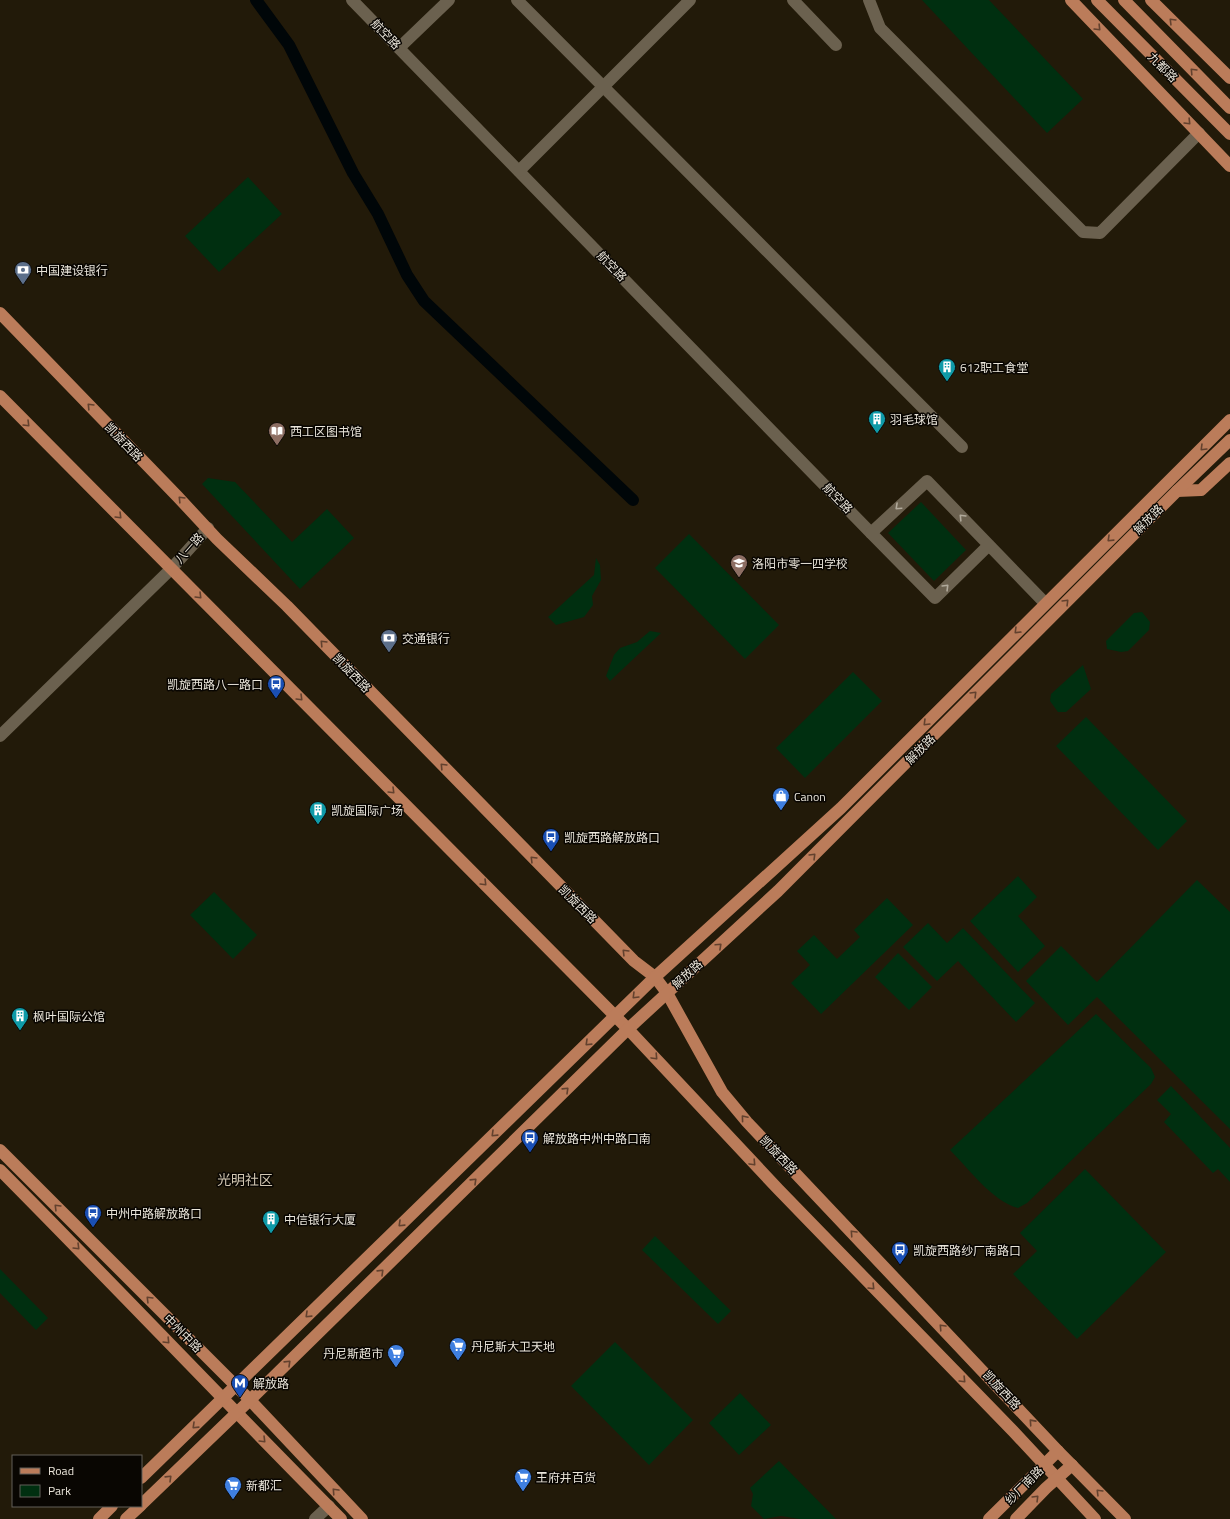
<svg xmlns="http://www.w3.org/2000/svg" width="1230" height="1519" viewBox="0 0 1230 1519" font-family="'Titillium Web','Noto Sans SC',sans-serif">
<rect width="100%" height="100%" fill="#221a09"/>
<g fill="#002f10">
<path d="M922,0H989L1083,99L1047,133Z"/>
<path d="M248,177L282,214L219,272L185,236Z"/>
<path d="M208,478L235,482L292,542L327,509L354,538L300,589L202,484Z"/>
<path d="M921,502L966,550L934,581L888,533Z"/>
<path d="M689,534L779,625L745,659L655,568Z"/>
<path d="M596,558L600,565L601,580L592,596L593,605L584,617L556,625L548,617L594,575Z"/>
<path d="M1142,612L1150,622L1149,630L1128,651L1121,652L1107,649L1106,641L1134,613Z"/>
<path d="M650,631L661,633L610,681L606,676L614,655L620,648L637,642Z"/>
<path d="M1083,665L1091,689L1066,712H1058L1050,701L1051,694Z"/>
<path d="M853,672L882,701L805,778L776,748Z"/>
<path d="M1086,717L1187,821L1158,850L1056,746Z"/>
<path d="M1018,876L1037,897L1018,916L1045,946L1018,972L970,921Z"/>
<path d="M1197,880L1230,912V1129L1097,997L1068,1025L1026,981L1061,946L1097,982Z"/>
<path d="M214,892L257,935L233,959L190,915Z"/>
<path d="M887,898L913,925L821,1014L791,983L810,965L797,951L814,935L837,959L860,937L854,930Z"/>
<path d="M928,923L947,943L963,928L1035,1003L1016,1022L958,961L937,981L903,947Z"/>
<path d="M898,953L932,987L909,1010L875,977Z"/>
<path d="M1096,1014L1151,1068L1155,1077L1151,1084L1027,1203L1018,1208C992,1201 969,1169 950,1150Z"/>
<path d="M1171,1086L1230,1148V1182L1218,1169L1213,1173L1164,1122L1171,1114L1157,1100Z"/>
<path d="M1085,1169L1166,1252L1077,1339L1013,1274L1037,1251L1020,1233Z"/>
<path d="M655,1236L731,1311L718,1324L642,1250Z"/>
<path d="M0,1269L48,1318L36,1330L0,1293Z"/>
<path d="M615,1342L693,1420L649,1465L571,1386Z"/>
<path d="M740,1393L771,1425L739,1455L709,1423Z"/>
<path d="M779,1461L836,1519H800L781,1516L764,1519L751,1506L753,1494L750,1488Z"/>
</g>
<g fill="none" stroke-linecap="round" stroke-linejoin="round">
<path stroke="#000608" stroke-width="12" d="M256,0L289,45L353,173L378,214L407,275L424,301L633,500"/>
<g stroke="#6b614f" stroke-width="12">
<path d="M352,0L871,533"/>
<path d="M517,0L962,447"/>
<path d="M793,0L836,45"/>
<path d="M869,0L880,28L1083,232L1100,233L1199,133"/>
<path d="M399,48L449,0"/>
<path d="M519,171L690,0"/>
<path d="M989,545L935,598L871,533L927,481L1045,603"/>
<path d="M0,736L171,569L208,528"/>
<path d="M315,1519L329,1506"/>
</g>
<g stroke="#bb7c5a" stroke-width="12">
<path d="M1071,0L1230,166"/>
<path d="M1097,0L1230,134"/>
<path d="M1124,0L1230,108"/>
<path d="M1151,0L1230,78"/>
<path d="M0,313L177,496L217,539L287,606L634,961L655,977L667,993L722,1092L747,1122L1058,1451L1125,1519"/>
<path d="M0,396L628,1029L778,1189L1013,1431L1095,1519"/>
<path d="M1177,491L1201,490L1230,463"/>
<path d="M0,1150L250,1400L362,1519"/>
<path d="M0,1170C115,1286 227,1404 341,1519"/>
<path d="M141,1478L655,977L841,808L1230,420"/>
<path d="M141,1505L250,1400L628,1029L778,891L1177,491L1230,440"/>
<path d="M99,1519L112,1506"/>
<path d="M126,1519L140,1506"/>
<path d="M989,1519L1058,1451"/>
<path d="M1016,1519L1046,1488L1072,1465"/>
</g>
</g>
<defs><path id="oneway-chevron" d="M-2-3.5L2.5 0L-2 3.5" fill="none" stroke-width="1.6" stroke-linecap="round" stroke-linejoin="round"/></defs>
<g stroke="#62412e">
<use href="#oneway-chevron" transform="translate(1172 21) rotate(-135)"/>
<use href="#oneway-chevron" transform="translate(1098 28) rotate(46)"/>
<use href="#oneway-chevron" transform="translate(1193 71) rotate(-134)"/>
<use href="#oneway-chevron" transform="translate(1188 122) rotate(46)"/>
<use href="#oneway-chevron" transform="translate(90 406) rotate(-134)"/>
<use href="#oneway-chevron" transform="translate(27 424) rotate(45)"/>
<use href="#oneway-chevron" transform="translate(1203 448) rotate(135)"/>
<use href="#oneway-chevron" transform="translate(181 499) rotate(-134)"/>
<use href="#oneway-chevron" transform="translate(119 516) rotate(45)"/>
<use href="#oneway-chevron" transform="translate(1110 539) rotate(136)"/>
<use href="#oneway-chevron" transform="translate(199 596) rotate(45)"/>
<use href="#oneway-chevron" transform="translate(1066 602) rotate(-45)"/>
<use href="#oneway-chevron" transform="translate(1017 631) rotate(135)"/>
<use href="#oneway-chevron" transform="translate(323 643) rotate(-134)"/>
<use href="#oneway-chevron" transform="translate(974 694) rotate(-45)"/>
<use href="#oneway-chevron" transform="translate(300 698) rotate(45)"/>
<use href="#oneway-chevron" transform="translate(926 723) rotate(135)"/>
<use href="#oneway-chevron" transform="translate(443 766) rotate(-134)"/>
<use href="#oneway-chevron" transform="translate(392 791) rotate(45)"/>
<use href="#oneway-chevron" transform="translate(813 856) rotate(-45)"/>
<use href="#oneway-chevron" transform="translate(533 859) rotate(-135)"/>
<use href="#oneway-chevron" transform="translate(484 883) rotate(45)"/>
<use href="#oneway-chevron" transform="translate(719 946) rotate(-43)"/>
<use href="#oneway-chevron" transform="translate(625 952) rotate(-135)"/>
<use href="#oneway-chevron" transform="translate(635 996) rotate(135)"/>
<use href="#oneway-chevron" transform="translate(588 1043) rotate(136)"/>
<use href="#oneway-chevron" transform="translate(655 1057) rotate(47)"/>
<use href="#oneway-chevron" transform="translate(566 1090) rotate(-44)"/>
<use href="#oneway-chevron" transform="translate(744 1118) rotate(-130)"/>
<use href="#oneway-chevron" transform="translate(494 1134) rotate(136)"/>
<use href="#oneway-chevron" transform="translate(753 1163) rotate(47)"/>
<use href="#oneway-chevron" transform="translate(474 1181) rotate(-44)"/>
<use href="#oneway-chevron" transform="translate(57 1207) rotate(-135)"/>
<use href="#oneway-chevron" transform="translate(401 1224) rotate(136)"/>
<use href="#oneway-chevron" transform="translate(853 1233) rotate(-133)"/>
<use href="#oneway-chevron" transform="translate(77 1247) rotate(45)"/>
<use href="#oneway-chevron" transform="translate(381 1272) rotate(-44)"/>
<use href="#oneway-chevron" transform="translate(872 1287) rotate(46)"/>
<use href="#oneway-chevron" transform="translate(149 1299) rotate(-135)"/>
<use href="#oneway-chevron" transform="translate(308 1315) rotate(136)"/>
<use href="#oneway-chevron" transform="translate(942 1327) rotate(-133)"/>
<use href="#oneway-chevron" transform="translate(167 1341) rotate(46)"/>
<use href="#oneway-chevron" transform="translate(288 1363) rotate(-44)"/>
<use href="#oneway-chevron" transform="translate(963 1380) rotate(46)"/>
<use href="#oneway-chevron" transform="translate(1032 1422) rotate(-132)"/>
<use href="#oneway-chevron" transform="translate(195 1426) rotate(136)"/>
<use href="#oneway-chevron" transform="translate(263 1440) rotate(45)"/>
<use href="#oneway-chevron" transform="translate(169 1478) rotate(-44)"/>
<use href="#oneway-chevron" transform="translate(335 1491) rotate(-133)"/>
<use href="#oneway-chevron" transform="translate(1099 1492) rotate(-135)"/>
<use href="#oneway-chevron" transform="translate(1036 1498) rotate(-45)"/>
</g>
<g stroke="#b1aa9b">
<use href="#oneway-chevron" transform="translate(898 507) rotate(137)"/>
<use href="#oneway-chevron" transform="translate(962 517) rotate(-134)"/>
<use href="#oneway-chevron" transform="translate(946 587) rotate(-45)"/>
</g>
<defs>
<symbol id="bank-pin" viewBox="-11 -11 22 30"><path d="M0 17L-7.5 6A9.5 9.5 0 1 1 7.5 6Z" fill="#5c6f8a" stroke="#090602"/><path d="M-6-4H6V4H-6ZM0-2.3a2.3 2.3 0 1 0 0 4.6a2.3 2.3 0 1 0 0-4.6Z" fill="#fff"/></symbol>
<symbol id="building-pin" viewBox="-11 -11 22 30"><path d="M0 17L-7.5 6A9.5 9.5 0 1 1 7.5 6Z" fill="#0f9aa8" stroke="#090602"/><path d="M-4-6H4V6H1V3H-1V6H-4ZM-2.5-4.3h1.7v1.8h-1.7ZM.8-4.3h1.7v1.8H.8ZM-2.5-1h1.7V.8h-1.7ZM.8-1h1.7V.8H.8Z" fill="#fff"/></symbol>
<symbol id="library-pin" viewBox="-11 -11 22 30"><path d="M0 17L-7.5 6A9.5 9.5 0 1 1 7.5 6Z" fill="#8d6e63" stroke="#090602"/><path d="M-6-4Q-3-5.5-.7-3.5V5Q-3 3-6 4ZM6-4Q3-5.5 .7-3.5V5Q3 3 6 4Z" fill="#fff"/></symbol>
<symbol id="school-pin" viewBox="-11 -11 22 30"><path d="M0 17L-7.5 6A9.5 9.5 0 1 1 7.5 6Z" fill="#8d6e63" stroke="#090602"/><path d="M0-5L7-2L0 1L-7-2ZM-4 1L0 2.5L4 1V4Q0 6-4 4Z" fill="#fff"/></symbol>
<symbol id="bus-pin" viewBox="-11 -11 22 30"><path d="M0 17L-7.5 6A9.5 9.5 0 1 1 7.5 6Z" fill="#1a4fb4" stroke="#090602"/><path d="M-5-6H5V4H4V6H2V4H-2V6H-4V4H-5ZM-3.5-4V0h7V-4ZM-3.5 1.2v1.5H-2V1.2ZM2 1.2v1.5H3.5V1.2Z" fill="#fff"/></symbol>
<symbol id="shop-pin" viewBox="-11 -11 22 30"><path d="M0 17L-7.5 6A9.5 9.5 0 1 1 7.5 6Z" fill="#3f7fe0" stroke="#090602"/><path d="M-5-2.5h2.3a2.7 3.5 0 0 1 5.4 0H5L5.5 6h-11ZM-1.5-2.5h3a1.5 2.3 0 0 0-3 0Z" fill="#fff"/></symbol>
<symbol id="supermarket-pin" viewBox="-11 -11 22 30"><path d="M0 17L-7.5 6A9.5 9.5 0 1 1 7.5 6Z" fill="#3f7fe0" stroke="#090602"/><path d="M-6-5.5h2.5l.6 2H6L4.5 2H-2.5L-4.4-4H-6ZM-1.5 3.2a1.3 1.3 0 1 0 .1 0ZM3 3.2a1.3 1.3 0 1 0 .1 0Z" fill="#fff"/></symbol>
<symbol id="metro-pin" viewBox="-11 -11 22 30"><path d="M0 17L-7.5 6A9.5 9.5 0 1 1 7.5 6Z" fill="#1a4fb4" stroke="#090602"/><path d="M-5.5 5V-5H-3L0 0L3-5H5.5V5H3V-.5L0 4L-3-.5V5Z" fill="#fff"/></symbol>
</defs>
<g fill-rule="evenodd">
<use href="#bank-pin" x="13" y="260" width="20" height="27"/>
<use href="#building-pin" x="937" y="357" width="20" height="27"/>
<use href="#building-pin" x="867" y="409" width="20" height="27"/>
<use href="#library-pin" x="267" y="421" width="20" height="27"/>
<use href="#school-pin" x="729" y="553" width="20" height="27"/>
<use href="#bank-pin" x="379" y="628" width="20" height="27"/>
<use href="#bus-pin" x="266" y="674" width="20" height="27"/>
<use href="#shop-pin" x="771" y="786" width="20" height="27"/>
<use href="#building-pin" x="308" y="800" width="20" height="27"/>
<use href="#bus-pin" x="541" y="827" width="20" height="27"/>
<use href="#building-pin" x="10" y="1006" width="20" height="27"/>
<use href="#bus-pin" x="520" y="1128" width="20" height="27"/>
<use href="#bus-pin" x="83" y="1203" width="20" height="27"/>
<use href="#building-pin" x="261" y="1209" width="20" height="27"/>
<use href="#bus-pin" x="890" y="1240" width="20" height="27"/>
<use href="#supermarket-pin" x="448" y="1336" width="20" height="27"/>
<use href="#supermarket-pin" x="386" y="1343" width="20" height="27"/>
<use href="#metro-pin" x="230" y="1373" width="20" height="27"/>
<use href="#supermarket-pin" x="513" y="1467" width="20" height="27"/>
<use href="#supermarket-pin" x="223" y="1475" width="20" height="27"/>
</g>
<g text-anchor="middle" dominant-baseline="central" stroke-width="3" stroke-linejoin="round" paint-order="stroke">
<g font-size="12" fill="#eae5da" stroke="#090602">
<text transform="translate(386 34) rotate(46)">航空路</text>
<text transform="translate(1163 67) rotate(45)">九都路</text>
<text transform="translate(612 266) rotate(46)">航空路</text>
<text transform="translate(124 442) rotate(46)">凯旋西路</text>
<text transform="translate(838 498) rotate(46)">航空路</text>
<text transform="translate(1148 519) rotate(-45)">解放路</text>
<text transform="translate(189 548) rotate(-49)">八一路</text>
<text transform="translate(352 673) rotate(46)">凯旋西路</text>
<text transform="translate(920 749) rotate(-45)">解放路</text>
<text transform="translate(578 904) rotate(45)">凯旋西路</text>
<text transform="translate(687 974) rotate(-42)">解放路</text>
<text transform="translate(779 1155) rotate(46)">凯旋西路</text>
<text transform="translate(183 1333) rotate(45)">中州中路</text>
<text transform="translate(1002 1390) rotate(47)">凯旋西路</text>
<text transform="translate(1024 1485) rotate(-45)">纱厂南路</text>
</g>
<g font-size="12" fill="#eae5da" stroke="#090602" text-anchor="start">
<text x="36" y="270">中国建设银行</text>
<text x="960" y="367">612职工食堂</text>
<text x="890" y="419">羽毛球馆</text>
<text x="290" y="431">西工区图书馆</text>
<text x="752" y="563">洛阳市零一四学校</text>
<text x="402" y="638">交通银行</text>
<text x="263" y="684" text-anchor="end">凯旋西路八一路口</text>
<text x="794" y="796">Canon</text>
<text x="331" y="810">凯旋国际广场</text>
<text x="564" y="837">凯旋西路解放路口</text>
<text x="33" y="1016">枫叶国际公馆</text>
<text x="543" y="1138">解放路中州中路口南</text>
<text x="106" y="1213">中州中路解放路口</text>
<text x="284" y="1219">中信银行大厦</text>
<text x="913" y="1250">凯旋西路纱厂南路口</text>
<text x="471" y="1346">丹尼斯大卫天地</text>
<text x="383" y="1353" text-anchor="end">丹尼斯超市</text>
<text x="253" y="1383">解放路</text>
<text x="536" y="1477">王府井百货</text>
<text x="246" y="1485">新都汇</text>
</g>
<g font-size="14" fill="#d2c7b2" stroke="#090602">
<text x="245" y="1179">光明社区</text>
</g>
</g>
<rect x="12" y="1455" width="130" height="52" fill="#090602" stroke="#635f58"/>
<rect x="20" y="1468" width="20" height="6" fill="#bb7c5a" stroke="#635f58"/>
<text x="48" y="1475" font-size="12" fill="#eae5da">Road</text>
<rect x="20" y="1485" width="20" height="12" fill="#002f10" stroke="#635f58"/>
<text x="48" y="1495" font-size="12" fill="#eae5da">Park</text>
</svg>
